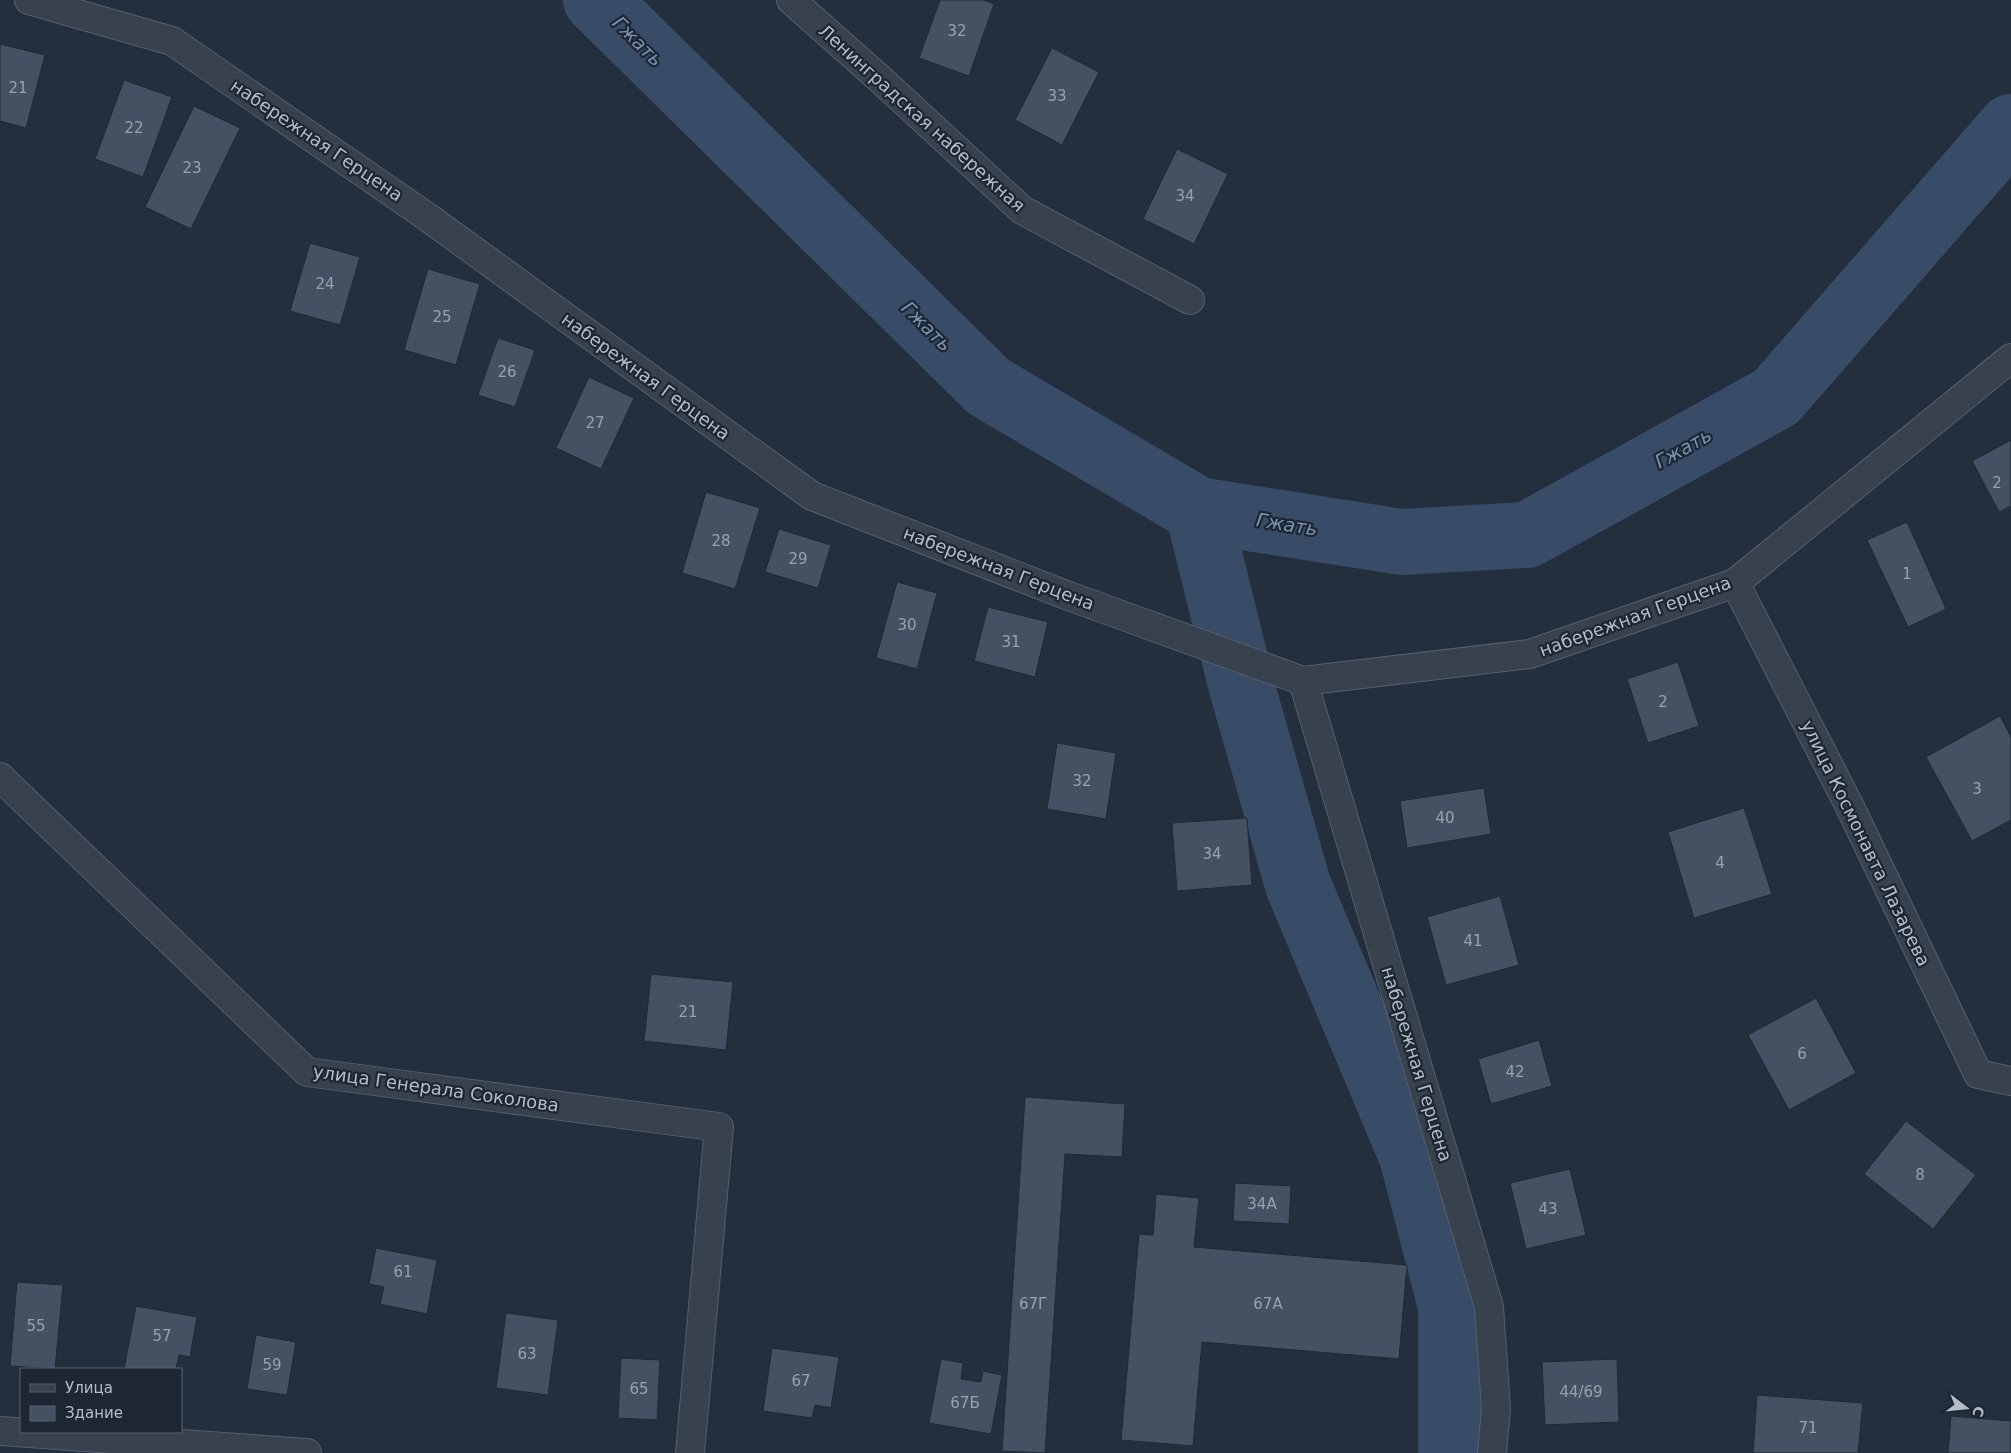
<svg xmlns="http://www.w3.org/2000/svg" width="2011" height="1453" viewBox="0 0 2011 1453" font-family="'DejaVu Sans',sans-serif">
<rect width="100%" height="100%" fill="#242f3e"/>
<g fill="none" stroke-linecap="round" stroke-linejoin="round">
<g stroke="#394c67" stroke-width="66">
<path d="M596,0L989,387L1198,510L1402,542L1527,535L1776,397L2011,127"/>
<path d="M1198,510L1241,684L1298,885L1412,1156L1451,1306V1453"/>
</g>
</g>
<g fill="#455162" stroke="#1f2835">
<path d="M940,0H984L994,4L969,76L919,58Z"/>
<path d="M0,44L45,55L26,128L0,121Z"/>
<path d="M1052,48L1099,72L1062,145L1015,120Z"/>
<path d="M124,80L172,97L143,177L95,159Z"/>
<path d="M194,106L240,128L191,229L145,207Z"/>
<path d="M1177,149L1228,174L1194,244L1143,219Z"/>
<path d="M310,243L360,257L340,325L290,311Z"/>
<path d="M428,269L480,284L456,365L404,350Z"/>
<path d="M498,338L535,350L515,407L478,395Z"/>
<path d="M589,377L634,398L601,469L556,448Z"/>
<path d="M2011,440V506L1999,512L1972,461Z"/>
<path d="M706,492L760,508L735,589L682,573Z"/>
<path d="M1907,522L1946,609L1908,627L1867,540Z"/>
<path d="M779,529L831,545L818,588L765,572Z"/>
<path d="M897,582L937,593L917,669L876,658Z"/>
<path d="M988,607L1048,622L1035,677L974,661Z"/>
<path d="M1678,662L1699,726L1648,743L1627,679Z"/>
<path d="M2000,716L2011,737V820L1972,841L1926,757Z"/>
<path d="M1057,743L1116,753L1106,819L1047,809Z"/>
<path d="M1484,788L1491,834L1407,848L1400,801Z"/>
<path d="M1744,808L1772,894L1694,918L1668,832Z"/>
<path d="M1247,818L1252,885L1177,891L1172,823Z"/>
<path d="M1500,896L1519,965L1446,985L1427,917Z"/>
<path d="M651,974L733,982L726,1050L644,1041Z"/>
<path d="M1816,998L1856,1073L1789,1110L1748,1035Z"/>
<path d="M1539,1040L1552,1086L1491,1104L1478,1059Z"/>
<path d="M1025,1097L1125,1104L1122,1157L1065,1154L1045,1453L1002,1451Z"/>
<path d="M1906,1121L1976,1175L1933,1229L1864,1174Z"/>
<path d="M1570,1169L1586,1235L1526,1249L1510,1183Z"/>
<path d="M1235,1183L1291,1186L1289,1224L1233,1221Z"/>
<path d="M1156,1194L1199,1198L1194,1247L1407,1265L1399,1359L1202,1342L1193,1446L1121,1440L1139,1234L1153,1235Z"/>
<path d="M376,1248L437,1260L427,1314L380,1304L384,1287L369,1284Z"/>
<path d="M17,1282L63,1285L55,1369L10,1366Z"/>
<path d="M136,1306L197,1317L190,1357L179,1355L176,1369H124Z"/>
<path d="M506,1313L558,1320L548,1395L496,1388Z"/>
<path d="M256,1335L296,1342L287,1395L247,1389Z"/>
<path d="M772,1348L839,1357L831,1408L815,1405L812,1418L763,1411Z"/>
<path d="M621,1358L660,1360L657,1420L618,1418Z"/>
<path d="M941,1359L963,1363L961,1379L981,1382L983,1371L1002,1375L991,1434L929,1423Z"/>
<path d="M1617,1359L1619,1422L1545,1425L1542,1362Z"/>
<path d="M1757,1395L1863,1403L1858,1453H1753Z"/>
<path d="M1951,1416L2011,1421V1453H1948Z"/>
</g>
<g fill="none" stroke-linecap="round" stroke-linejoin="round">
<defs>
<g id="minor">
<path d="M29,0L172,41L426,216L812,496L1066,595L1303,681L1530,654L1735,583L2011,358"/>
<path d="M791,0L880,79L1022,210L1190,300"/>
<path d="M1735,583L1850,807L1978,1074L2011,1081"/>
<path d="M1303,681L1489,1307L1496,1409L1492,1453"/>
<path d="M0,777L307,1072L719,1127L690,1453"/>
<path d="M0,1431L307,1453"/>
</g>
</defs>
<use href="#minor" stroke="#565f6c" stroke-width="30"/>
<use href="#minor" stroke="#38414e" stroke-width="28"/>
</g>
<g text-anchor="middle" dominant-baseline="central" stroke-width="4.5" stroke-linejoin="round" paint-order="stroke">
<g font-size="15" fill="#98a1af">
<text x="957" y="31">32</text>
<text x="18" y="88">21</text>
<text x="1057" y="96">33</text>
<text x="134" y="128">22</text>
<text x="192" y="168">23</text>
<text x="1185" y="196">34</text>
<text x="325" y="284">24</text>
<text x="442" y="317">25</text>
<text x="507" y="372">26</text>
<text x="595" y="423">27</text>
<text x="1997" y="483">2</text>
<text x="721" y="541">28</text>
<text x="798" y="559">29</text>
<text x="1907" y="574">1</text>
<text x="907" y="625">30</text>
<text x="1011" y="642">31</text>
<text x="1663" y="702">2</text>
<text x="1082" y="781">32</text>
<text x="1977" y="789">3</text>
<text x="1445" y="818">40</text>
<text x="1212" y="854">34</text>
<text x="1720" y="863">4</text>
<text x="1473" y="941">41</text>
<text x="688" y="1012">21</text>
<text x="1802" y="1054">6</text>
<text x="1515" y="1072">42</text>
<text x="1920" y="1175">8</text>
<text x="1262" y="1204">34А</text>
<text x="1548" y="1209">43</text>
<text x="403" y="1272">61</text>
<text x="1033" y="1304">67Г</text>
<text x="1268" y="1304">67А</text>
<text x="36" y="1326">55</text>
<text x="162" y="1336">57</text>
<text x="527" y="1354">63</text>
<text x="272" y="1365">59</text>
<text x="801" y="1381">67</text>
<text x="639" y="1389">65</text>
<text x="1581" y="1392">44/69</text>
<text x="965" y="1403">67Б</text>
<text x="1808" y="1428">71</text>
</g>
<g font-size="18" fill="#b4bcc9" stroke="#1d2633">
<text transform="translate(922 118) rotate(42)">Ленинградская набережная</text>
<text transform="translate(317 140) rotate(34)">набережная Герцена</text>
<text transform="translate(646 376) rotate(36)">набережная Герцена</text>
<text transform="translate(999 568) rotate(21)">набережная Герцена</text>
<text transform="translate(1635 616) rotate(-20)">набережная Герцена</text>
<text transform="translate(1866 843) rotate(64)">улица Космонавта Лазарева</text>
<text transform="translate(1417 1064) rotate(73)">набережная Герцена</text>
<text transform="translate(436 1088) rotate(8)">улица Генерала Соколова</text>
</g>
<g font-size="19" font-style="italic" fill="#7c92b1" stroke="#1d2633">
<text transform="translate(638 41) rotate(45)">Гжать</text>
<text transform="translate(927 326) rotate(45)">Гжать</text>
<text transform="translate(1683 448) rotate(-29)">Гжать</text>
<text transform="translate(1287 524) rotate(9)">Гжать</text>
</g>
</g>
<rect x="20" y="1368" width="162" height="65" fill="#1d2633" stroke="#59626f"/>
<rect x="30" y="1384" width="25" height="8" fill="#38414e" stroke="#59626f"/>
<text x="65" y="1393" font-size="15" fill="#b4bcc9">Улица</text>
<rect x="30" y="1406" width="25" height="15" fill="#455162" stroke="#59626f"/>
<text x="65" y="1418" font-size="15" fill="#b4bcc9">Здание</text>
<g transform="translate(1966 1408) rotate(106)" stroke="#1d2633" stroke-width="4" paint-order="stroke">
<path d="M0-4L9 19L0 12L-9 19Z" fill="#b4bcc9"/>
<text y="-8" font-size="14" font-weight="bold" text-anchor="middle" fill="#b4bcc9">С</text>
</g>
</svg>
